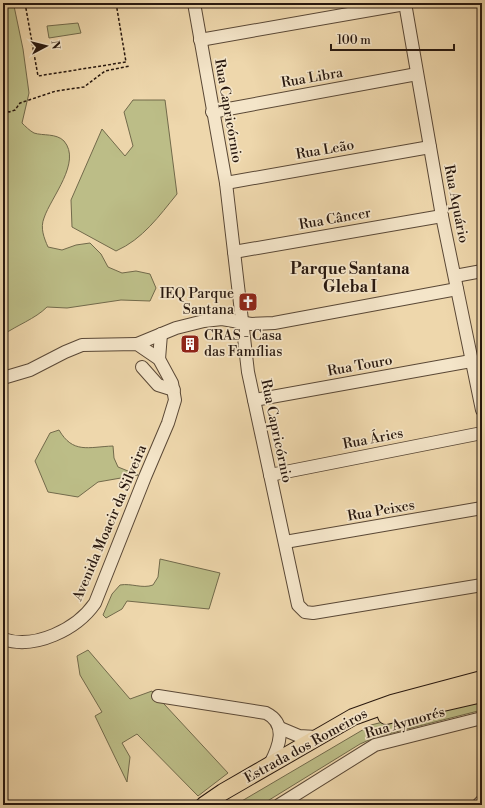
<svg xmlns="http://www.w3.org/2000/svg" width="485" height="808" viewBox="0 0 485 808" font-family="'Libre Bodoni',serif">
<rect width="100%" height="100%" fill="#eed7ac"/>
<filter id="stains"><feTurbulence type="fractalNoise" baseFrequency=".005" numOctaves="4"/><feColorMatrix values="0 0 0 0 .2 0 0 0 0 .09 0 0 0 0 .02 0 0 0 .5 -.17"/></filter>
<radialGradient id="worn" r=".72"><stop offset=".6" stop-color="#630" stop-opacity="0"/><stop offset="1" stop-color="#630" stop-opacity=".3"/></radialGradient>
<g fill="#bcbd87" stroke="#726a4b">
<path d="M3,5L14,6L23,49L29,93L22,123C25,126 30,131 34,133C43,136 56,133 64,141C82,162 51,197 44,218C40,228 44,238 48,247L62,250L76,245L90,243L101,254L108,267L122,273L136,271L150,274L156,288L150,301L121,300L67,308L47,307C35,319 17,325 3,335Z"/>
<path d="M78,23L81,33L49,38L47,26Z"/>
<path d="M133,100H165L177,194C159,216 143,239 116,251L72,227L71,200L102,129L125,156L133,146L124,112Z"/>
<path d="M59,430C73,454 88,447 113,446L114,458L118,467L138,475L98,482L78,497L48,492L35,461L50,433Z"/>
<path d="M160,559L220,573L209,609L127,601L122,609L106,618L103,615L112,594L120,585C132,583 142,589 153,585L158,577Z"/>
<path d="M88,650L130,699L152,691L228,773L198,796L137,734L122,743L130,757L127,782L95,716L102,712L80,675L77,656Z"/>
<path d="M482,697V710L376,737L360,744L261,805H235L371,725Z"/>
</g>
<g fill="none" stroke-linecap="round" stroke-linejoin="round">
<defs>
<g id="minor">
<path d="M194,3L226,183L248,372L298,605L305,612L313,613L482,585"/>
<path d="M405,3L442,216L482,410"/>
<path d="M200,40L405,4"/>
<path d="M212,112L417,74"/>
<path d="M226,183L430,147"/>
<path d="M234,252L442,216"/>
<path d="M455,276L482,271"/>
<path d="M137,344L176,328L204,321L222,319L251,324L274,323L457,289"/>
<path d="M159,359L161,334"/>
<path d="M142,367L158,385L174,390"/>
<path d="M3,378L30,370L65,352L82,345L137,344L159,359L172,383L175,400L168,423L145,477L95,603C77,629 35,650 3,639"/>
<path d="M254,400L471,361"/>
<path d="M270,475L482,433"/>
<path d="M285,542L482,508"/>
<path d="M158,696L266,713C288,724 279,747 270,764"/>
<path d="M280,728L299,736L316,737"/>
<path d="M279,805L375,745L482,718"/>
<path d="M478,805L482,801"/>
</g>
<g id="major">
<path d="M386,716L482,694"/>
<path d="M204,805L223,792L353,717L392,703L482,679"/>
</g>
</defs>
<use href="#minor" stroke="#5a4836" stroke-width="14"/>
<use href="#major" stroke="#28180f" stroke-width="18"/>
<g stroke="#28180f" stroke-width="1.5" stroke-dasharray="3 2" stroke-linecap="butt">
<path d="M25,3L38,76L126,62L116,3"/>
<path d="M3,110L9,112L15,110L20,103L56,91L84,87L105,71L130,66"/>
</g>
<use href="#minor" stroke="#f4e5c9" stroke-width="12"/>
<use href="#major" stroke="#eed7ac" stroke-width="16"/>
</g>
<defs>
<symbol id="church-square" viewBox="-11 -11 22 22"><rect x="-9" y="-9" width="18" height="18" rx="4" fill="#8f2418" stroke="#f4e5c9"/><path d="M-1.2-6h2.4v3.5h3.3v2.4h-3.3V6h-2.4V-.1h-3.3v-2.4h3.3Z" fill="#fff"/></symbol>
<symbol id="building-square" viewBox="-11 -11 22 22"><rect x="-9" y="-9" width="18" height="18" rx="4" fill="#8f2418" stroke="#f4e5c9"/><path d="M-4-6H4V6H1V3H-1V6H-4ZM-2.5-4.3h1.7v1.8h-1.7ZM.8-4.3h1.7v1.8H.8ZM-2.5-1h1.7V.8h-1.7ZM.8-1h1.7V.8H.8Z" fill="#fff"/></symbol>
</defs>
<g fill-rule="evenodd">
<use href="#church-square" x="237" y="291" width="22" height="22"/>
<use href="#building-square" x="179" y="333" width="22" height="22"/>
</g>
<g text-anchor="middle" dominant-baseline="central" stroke-width="3.5" stroke-linejoin="round" paint-order="stroke">
<g font-size="14" fill="#28180f" stroke="#f4e5c9">
<text transform="translate(312 78) rotate(-10)">Rua Libra</text>
<text transform="translate(228 111) rotate(80)">Rua Capricórnio</text>
<text transform="translate(325 150) rotate(-10)">Rua Leão</text>
<text transform="translate(456 204) rotate(79)">Rua Aquário</text>
<text transform="translate(335 219) rotate(-10)">Rua Câncer</text>
<text transform="translate(360 366) rotate(-10)">Rua Touro</text>
<text transform="translate(276 431) rotate(78)">Rua Capricórnio</text>
<text transform="translate(373 439) rotate(-11)">Rua Áries</text>
<text transform="translate(381 511) rotate(-10)">Rua Peixes</text>
<text transform="translate(110 523) rotate(-67)">Avenida Moacir da Silveira</text>
<text transform="translate(405 723) rotate(-16)">Rua Aymorés</text>
<text transform="translate(306 746) rotate(-29)">Estrada dos Romeiros</text>
</g>
<g font-size="14" fill="#28180f" stroke="#f4e5c9" text-anchor="end">
<text x="234" y="294">IEQ Parque<tspan x="234" dy="16">Santana</tspan></text>
<text x="204" y="336" text-anchor="start">CRAS - Casa<tspan x="204" dy="16">das Famílias</tspan></text>
</g>
<g font-size="16" font-weight="bold" fill="#28180f" stroke="#f4e5c9">
<text x="350" y="269">Parque Santana<tspan x="350" dy="18">Gleba I</tspan></text>
</g>
</g>
<rect width="485" height="808" fill="none" stroke="#eed7ac" stroke-width="16"/>
<rect x="4" y="4" width="477" height="800" fill="none" stroke="#28180f" stroke-width="2"/>
<rect x="8" y="8" width="469" height="792" fill="none" stroke="#28180f"/>
<g transform="translate(46 46) rotate(83)" stroke="#f4e5c9" stroke-width="3" paint-order="stroke">
<path d="M0-3L7 15L0 10L-7 15Z" fill="#28180f"/>
<text y="-6" font-size="11" font-weight="bold" text-anchor="middle" fill="#28180f">N</text>
</g>
<path d="M331 44v6h123v-6" fill="none" stroke="#28180f" stroke-width="2"/>
<text x="337" y="44" font-size="12" fill="#28180f" stroke="#f4e5c9" stroke-width="3" paint-order="stroke">100 m</text>
<rect width="100%" height="100%" filter="url(#stains)"/>
<rect width="100%" height="100%" fill="url(#worn)"/>
</svg>
